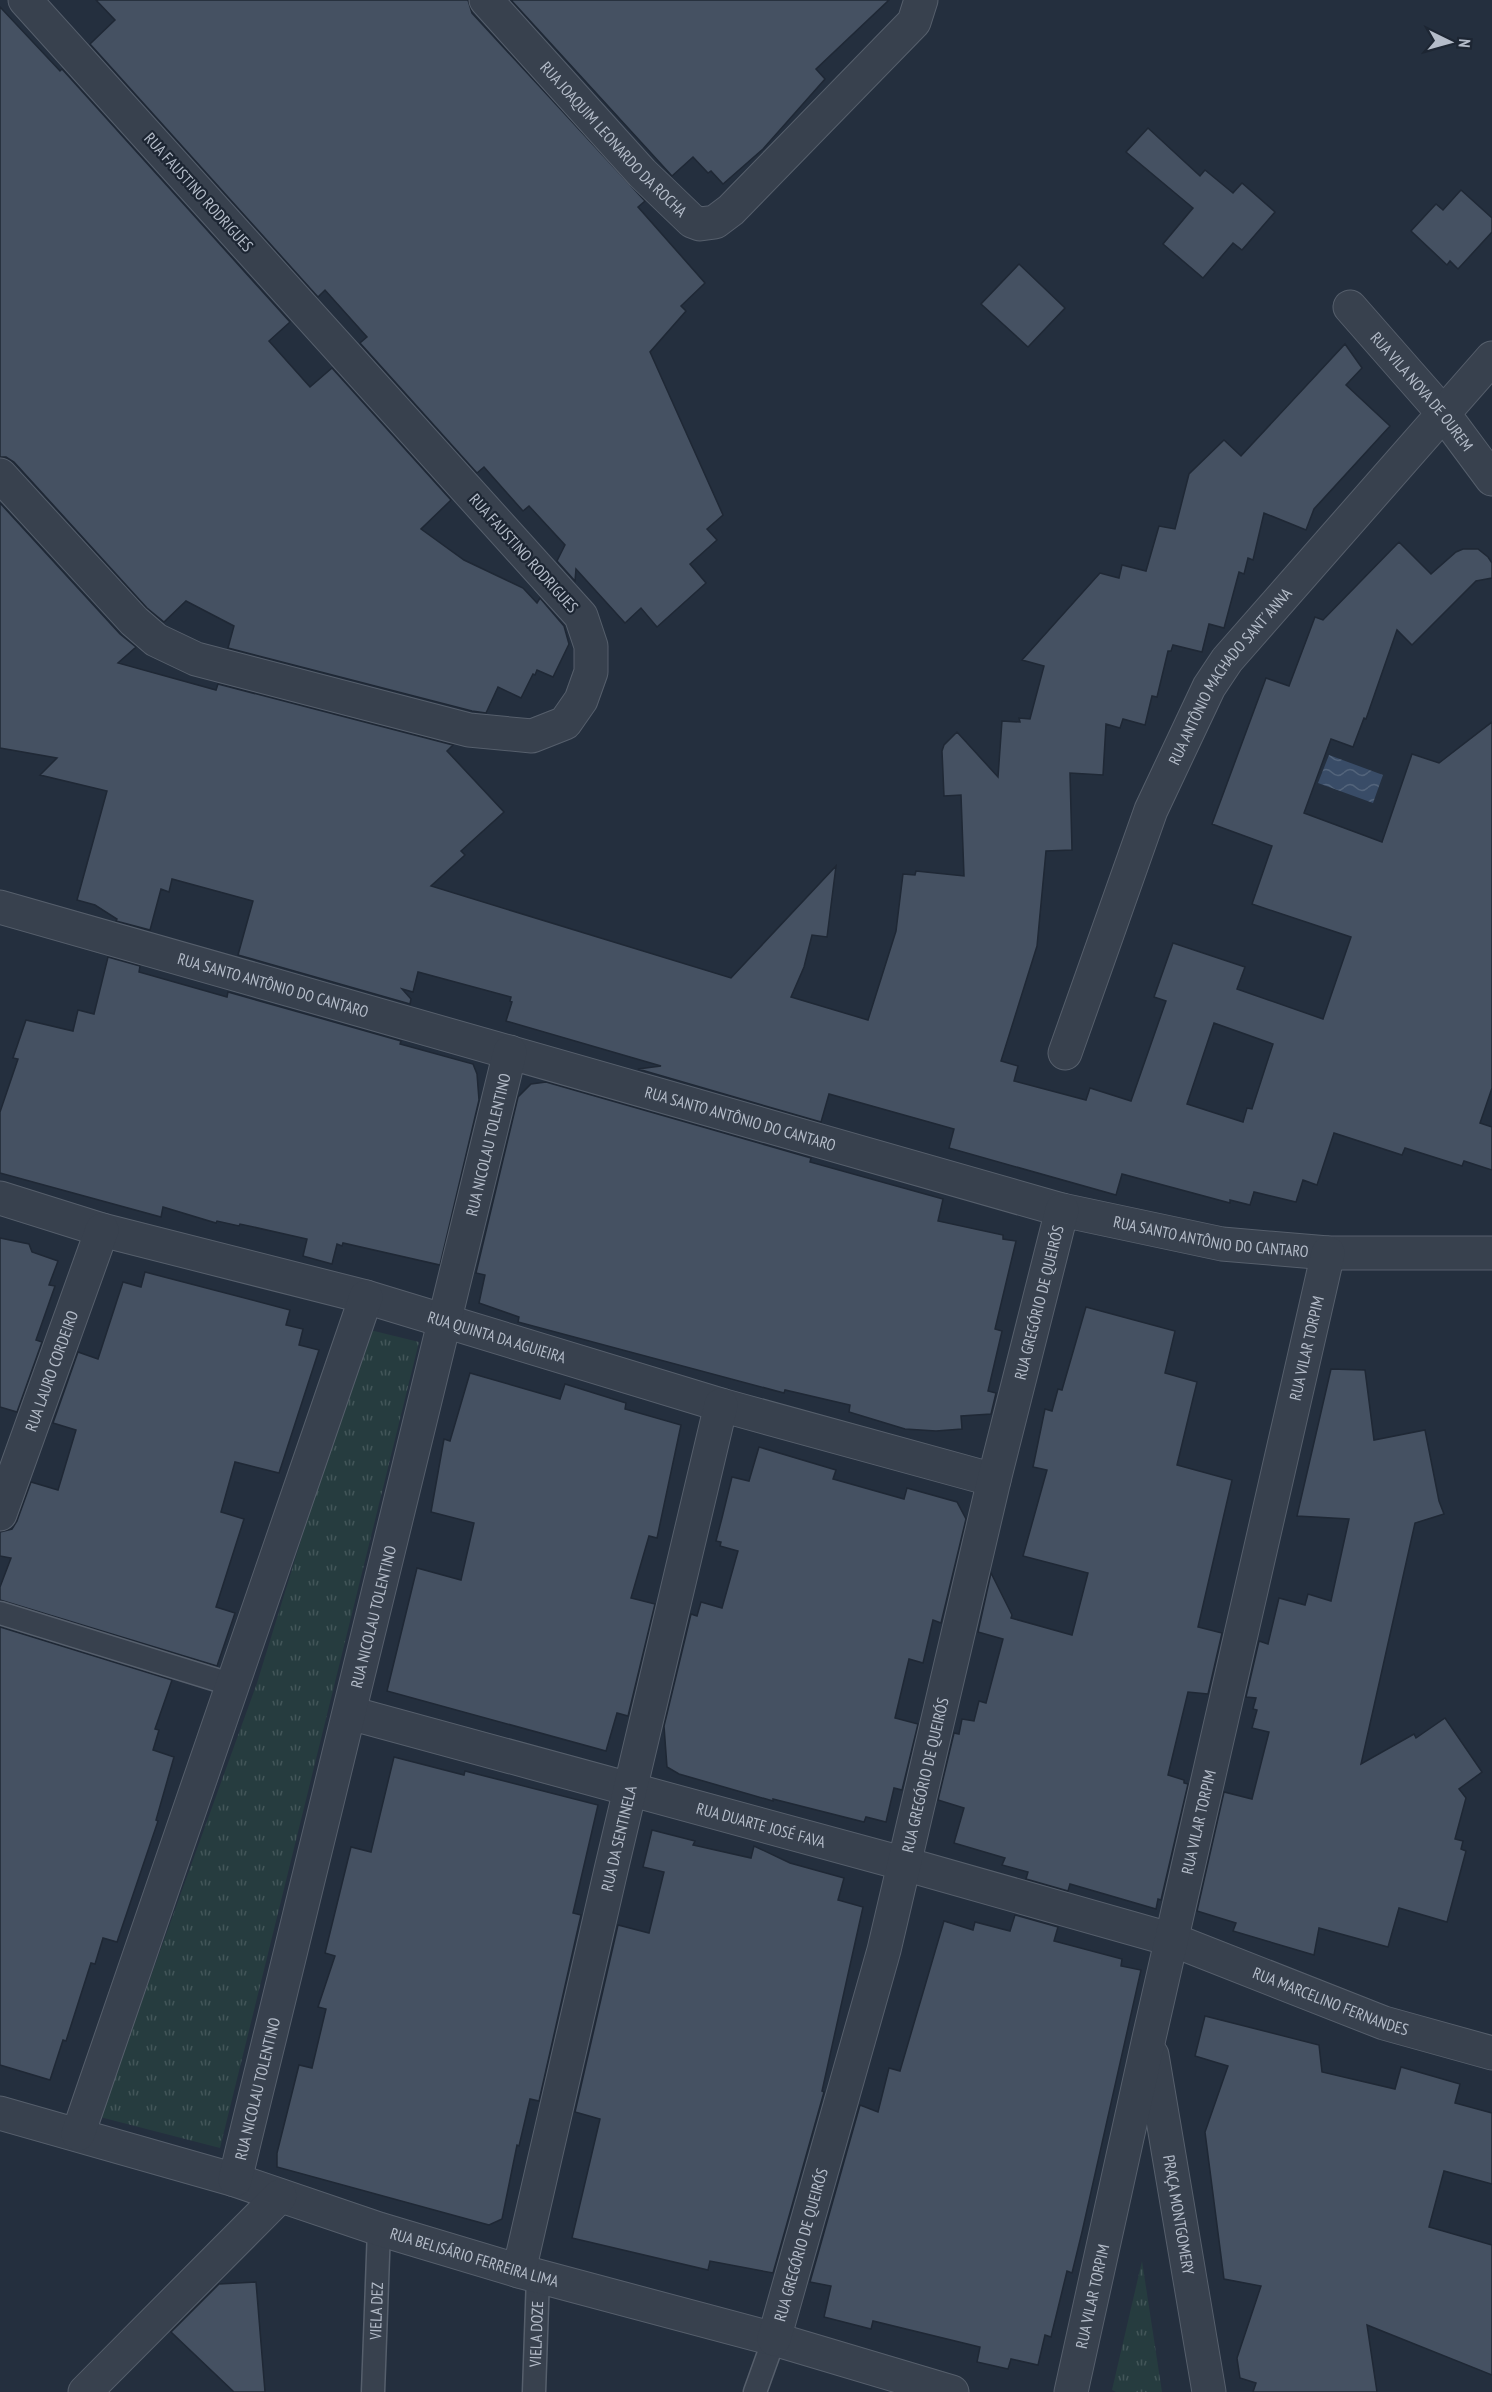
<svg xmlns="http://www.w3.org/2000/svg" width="1492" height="2392" viewBox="0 0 1492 2392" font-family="'PT Sans Narrow',sans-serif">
<defs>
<pattern id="park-tufts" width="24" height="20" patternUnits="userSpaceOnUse" patternTransform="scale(1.5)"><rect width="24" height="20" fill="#263c3f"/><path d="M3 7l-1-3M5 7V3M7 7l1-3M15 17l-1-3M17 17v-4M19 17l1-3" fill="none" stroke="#435659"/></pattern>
<pattern id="water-waves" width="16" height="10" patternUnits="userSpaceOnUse" patternTransform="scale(1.5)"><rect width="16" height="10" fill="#394c67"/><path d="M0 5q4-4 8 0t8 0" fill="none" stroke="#53647b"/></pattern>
</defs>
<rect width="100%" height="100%" fill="#242f3e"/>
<g fill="url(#park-tufts)">
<path d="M366,1329L419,1342L220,2148L100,2117L257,1683Z"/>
<path d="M1142,2261L1162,2392H1116L1112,2390Z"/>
</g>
<path fill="url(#water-waves)" d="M1329,755L1383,775L1373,803L1318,783Z"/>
<g fill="#455162" stroke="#1f2835" stroke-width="1.5" fill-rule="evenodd">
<path d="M96,0H468L472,13L645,201L638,207L705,283L681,306L686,311L650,352L723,515L707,529L717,540L690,564L706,583L657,627L641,608L625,623L576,569L575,581L557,561L565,545L529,506L523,511L484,467L477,473L360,343L367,337L325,290L318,297L90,44L115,20Z"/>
<path d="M511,0H889L816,69L825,79L763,149L723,184L711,171L708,173L693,157L672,176Z"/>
<path d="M0,7L60,71L62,69L290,322L269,341L310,387L332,368L451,500L421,529L464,560L523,588L537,603L540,598L564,626L569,644L553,677L537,670L535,675L533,674L521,698L498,687L486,713L472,711L228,648L234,626L186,601L164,622L147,608L14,462L6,457H0Z"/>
<path d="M1148,128L1200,176L1205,170L1233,193L1242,183L1275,212L1242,250L1233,243L1203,278L1163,244L1193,208L1126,152Z"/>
<path d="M1461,190L1492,218V232L1458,269L1450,261L1447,265L1411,231L1436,204L1443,210Z"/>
<path d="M1019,264L1065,308L1028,347L981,304Z"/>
<path d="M1345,344L1362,368L1346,385L1390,426L1314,509L1306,530L1264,513L1253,560L1248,558L1244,574L1239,572L1224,628L1209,624L1202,652L1173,645L1171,651H1168L1157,697L1152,696L1145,725L1123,719L1120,728L1106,724L1103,775L1070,773L1072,850L1046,851L1037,946L1001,1061L1018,1066L1014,1081L1086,1100L1090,1088L1131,1101L1166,1001L1154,997L1173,943L1245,967L1237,989L1323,1019L1351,937L1252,904L1272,846L1212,824L1266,678L1289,686L1315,617L1323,620L1399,542L1431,574L1456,552L1463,549H1478L1488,557L1492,563V578L1476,581L1412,645L1397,630L1366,719L1364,718L1353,747L1331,739L1304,813L1382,842L1412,754L1439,763L1492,722V1088L1480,1123L1492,1127V1170L1464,1161L1462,1166L1405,1148L1402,1155L1334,1133L1317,1185L1303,1180L1296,1202L1254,1192L1250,1205L1230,1200V1203L1122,1174L1116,1195L949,1148L954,1129L829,1094L821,1122L638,1069L661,1066L506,1021L512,1002L510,1001L511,997L418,972L413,992L402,989L411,999L410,1004L238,955L253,901L172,879L169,892L161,889L150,930L116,921L117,919L95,905L77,900L107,791L40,775L57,758L0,748V503L120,634L136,647L118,663L216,690L218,684L453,745L447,751L504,812L461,851L465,855L431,886L731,978L836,866L827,937L812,935L804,967L791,997L868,1020L896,931L903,874L915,875L916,871L964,876L961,795L944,796L942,751L944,745L957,732L998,777L1002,721L1020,722L1019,718L1030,719L1044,666L1022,660L1100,573L1119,578L1122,565L1146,571L1159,526L1175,529L1189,474L1224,440L1241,456ZM1214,1023L1273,1044L1252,1109L1247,1108L1243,1122L1187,1104Z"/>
<path d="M108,957L140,966L139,972L227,997L228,992L401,1041L400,1044L473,1064L477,1074L479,1100L440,1265L343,1243L342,1246L337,1244L332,1264L303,1256L307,1239L240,1224L239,1226L217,1221L216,1223L163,1207L161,1217L0,1173V1112L18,1059L13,1058L26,1020L73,1031L78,1010L94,1014Z"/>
<path d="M546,1082L811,1158L810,1162L943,1199L938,1221L1003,1235V1239L1016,1241L995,1329L1002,1331L988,1391L996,1393L991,1414L961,1416L962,1429L936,1431L905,1429L849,1412L850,1405L785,1390L784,1393L518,1322L519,1317L479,1303L485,1275L476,1273L518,1097L531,1084Z"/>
<path d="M0,1238L29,1244L32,1252L58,1261L49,1285L55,1286L36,1340L42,1342L17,1412L0,1407Z"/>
<path d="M145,1272L290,1310L286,1325L303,1329L299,1345L319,1350L279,1473L235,1462L221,1512L244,1519L216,1607L235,1613L217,1666L0,1600V1587L11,1558L0,1556V1532L12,1529L17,1521L31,1482L58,1490L76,1430L53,1423L78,1352L98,1359L123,1282L141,1287Z"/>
<path d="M1086,1307L1175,1331L1165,1373L1197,1382L1177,1465L1232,1480L1198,1627L1222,1633L1208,1694L1188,1692L1168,1775L1184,1780V1783L1188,1784L1161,1900L1158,1899L1156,1909L1070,1884L1068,1891L1026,1879L1028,1872L1002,1865L1005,1858L954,1843L964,1808L938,1800L954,1733L959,1734L962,1719L974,1721L979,1701L986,1703L1003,1639L978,1632L991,1573L1012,1615L1011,1618L1072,1635L1088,1573L1023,1556L1047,1470L1033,1467L1045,1409L1052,1411L1058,1389L1062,1390Z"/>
<path d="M1331,1369L1365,1370L1374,1440L1425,1430L1439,1501L1444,1514L1415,1523L1361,1764L1414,1734L1416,1738L1445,1718L1482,1772L1459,1789L1466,1798L1455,1839L1463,1841L1461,1849L1466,1851L1447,1922L1399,1908L1388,1947L1319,1928L1314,1955L1233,1931L1236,1923L1197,1911L1224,1792L1252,1799L1269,1732L1252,1728L1257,1710L1253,1709L1256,1698L1246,1697L1259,1641L1268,1644L1279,1598L1305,1605L1308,1594L1331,1601L1349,1519L1297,1516Z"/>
<path d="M470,1373L560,1399L565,1384L626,1403L625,1409L681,1425L657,1538L649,1536L631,1598L655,1604L628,1716L617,1713L606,1751L387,1691L417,1568L461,1580L474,1523L431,1512L444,1439L450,1441Z"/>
<path d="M759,1447L836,1470L833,1479L904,1499L907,1488L957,1502L966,1519L941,1623L933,1620L923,1663L909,1659L895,1718L918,1724L902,1790L894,1788L886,1822L866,1817L864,1822L773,1799V1801L679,1774L667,1767L664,1726L691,1614L697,1616L701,1602L722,1608L738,1551L720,1546L721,1542L716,1541L722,1518L732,1477L749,1481Z"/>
<path d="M0,1627L172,1680L155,1729L159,1730L153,1750L174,1757L156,1820L158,1821L117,1942L103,1938L95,1964L91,1963L66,2041L63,2040L50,2080L0,2065Z"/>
<path d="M394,1757L464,1775L465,1771L598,1805L573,1913L581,1915L539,2101L530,2099L519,2146L517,2145L502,2219L489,2225L277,2167V2153L299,2065L312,2068L326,2009L318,2007L335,1956L325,1953L351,1847L371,1852Z"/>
<path d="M652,1830L695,1841L693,1845L751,1858L754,1846L790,1863L844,1878L838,1900L863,1907L822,2091L824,2092L773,2273L710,2261L708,2270L572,2238L600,2119L575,2112L618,1925L649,1933L664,1872L643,1867Z"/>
<path d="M1015,1915L1058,1927L1054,1941L1122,1959L1121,1966L1141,1970L1082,2232L1072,2273L1067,2271L1051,2337L1045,2335L1038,2365L1011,2359L1008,2369L977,2362L980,2347L873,2321L871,2329L824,2317L831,2286L810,2282L860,2105L878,2112L889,2068L900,2071L944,1921L973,1930L975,1922L1010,1931Z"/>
<path d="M1205,2016L1319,2045L1322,2072L1395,2089L1401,2067L1460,2084L1455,2103L1492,2113V2184L1444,2171L1429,2227L1492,2245V2375L1367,2325L1377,2392H1253L1256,2383L1240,2378L1237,2358L1261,2286L1224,2279L1205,2132L1228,2066L1195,2056Z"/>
<path d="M256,2282L265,2392H234L171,2332L219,2284Z"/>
</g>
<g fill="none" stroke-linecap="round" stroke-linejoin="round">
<defs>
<g id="lane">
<path d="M0,1613L233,1685"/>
<path id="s1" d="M373,2392L379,2229"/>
<path id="s2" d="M534,2392L538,2276"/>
<path d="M755,2392L774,2339"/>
</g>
<g id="street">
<path id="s3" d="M486,0L642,173L692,221L700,224L715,222L731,210L914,22L921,0"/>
<path id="s4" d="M1350,307L1443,413L1492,479"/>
<path d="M0,475L134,621L156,640L196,659L469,730L532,736L565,723L581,700L591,672V646L581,616L25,0"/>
<path id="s5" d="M0,907L1062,1210L1222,1244L1328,1253H1492"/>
<path id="s6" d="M1065,1053L1151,810L1209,687L1227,660L1492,358"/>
<path id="s7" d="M0,1198L102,1230L366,1297L721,1405L994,1480"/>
<path id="s8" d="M0,1514L102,1230"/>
<path id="s9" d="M350,1713L905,1864L1173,1940L1384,2023L1492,2053"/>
<path id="s10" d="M1152,2055L1209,2392"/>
<path id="s11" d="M0,2113L235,2180L379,2229L519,2271L774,2339L952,2392"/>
<path d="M78,2134L366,1297"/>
<path id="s12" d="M235,2180C326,1804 421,1429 510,1052"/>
<path id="s13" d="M519,2271L611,1870L721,1405"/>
<path id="s14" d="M774,2339L884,1950L994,1480L1062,1210"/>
<path d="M85,2392L280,2196"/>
<path id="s15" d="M1071,2392L1149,2038L1328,1253"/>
</g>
</defs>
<use href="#lane" stroke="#565f6c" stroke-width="25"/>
<use href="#street" stroke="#565f6c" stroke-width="35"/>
<use href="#lane" stroke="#38414e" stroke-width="22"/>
<use href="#street" stroke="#38414e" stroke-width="33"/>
</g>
<g text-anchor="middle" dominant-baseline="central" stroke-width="4.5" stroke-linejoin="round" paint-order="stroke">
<g font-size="16" fill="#b4bcc9" stroke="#1d2633">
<text stroke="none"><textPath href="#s3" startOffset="189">RUA JOAQUIM LEONARDO DA ROCHA</textPath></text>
<text transform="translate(199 192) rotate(48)">RUA FAUSTINO RODRIGUES</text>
<text stroke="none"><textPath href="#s4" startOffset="111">RUA VILA NOVA DE OUREM</textPath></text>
<text transform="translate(524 553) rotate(48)">RUA FAUSTINO RODRIGUES</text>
<text stroke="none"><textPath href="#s6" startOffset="414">RUA ANTÔNIO MACHADO SANT´ANNA</textPath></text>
<text stroke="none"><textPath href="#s5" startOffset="284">RUA SANTO ANTÔNIO DO CANTARO</textPath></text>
<text stroke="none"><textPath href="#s5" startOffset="770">RUA SANTO ANTÔNIO DO CANTARO</textPath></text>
<text stroke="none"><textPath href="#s12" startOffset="1066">RUA NICOLAU TOLENTINO</textPath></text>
<text stroke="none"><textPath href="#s5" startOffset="1256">RUA SANTO ANTÔNIO DO CANTARO</textPath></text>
<text stroke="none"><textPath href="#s14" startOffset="1070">RUA GREGÓRIO DE QUEIRÓS</textPath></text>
<text stroke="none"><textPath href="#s7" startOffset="516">RUA QUINTA DA AGUIEIRA</textPath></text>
<text stroke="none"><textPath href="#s15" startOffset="1070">RUA VILAR TORPIM</textPath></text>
<text stroke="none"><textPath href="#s8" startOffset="152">RUA LAURO CORDEIRO</textPath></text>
<text stroke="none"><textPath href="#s12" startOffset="580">RUA NICOLAU TOLENTINO</textPath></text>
<text stroke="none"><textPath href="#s14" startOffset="584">RUA GREGÓRIO DE QUEIRÓS</textPath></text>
<text stroke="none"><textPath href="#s15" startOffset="584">RUA VILAR TORPIM</textPath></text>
<text stroke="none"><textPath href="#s9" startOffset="426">RUA DUARTE JOSÉ FAVA</textPath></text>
<text stroke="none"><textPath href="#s13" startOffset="444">RUA DA SENTINELA</textPath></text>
<text stroke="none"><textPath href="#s9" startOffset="1023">RUA MARCELINO FERNANDES</textPath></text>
<text stroke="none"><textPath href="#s12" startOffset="94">RUA NICOLAU TOLENTINO</textPath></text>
<text stroke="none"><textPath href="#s10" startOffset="162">PRAÇA MONTGOMERY</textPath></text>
<text stroke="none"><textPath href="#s14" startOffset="98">RUA GREGÓRIO DE QUEIRÓS</textPath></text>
<text stroke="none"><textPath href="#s11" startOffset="496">RUA BELISÁRIO FERREIRA LIMA</textPath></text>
<text stroke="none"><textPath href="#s15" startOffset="98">RUA VILAR TORPIM</textPath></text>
<text stroke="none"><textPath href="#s1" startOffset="81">VIELA DEZ</textPath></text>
<text stroke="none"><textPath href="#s2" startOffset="58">VIELA DOZE</textPath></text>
</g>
</g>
<g transform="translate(1450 42) rotate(95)" stroke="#1d2633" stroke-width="4.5" paint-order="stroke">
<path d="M0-4.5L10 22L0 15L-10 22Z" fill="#b4bcc9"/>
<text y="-9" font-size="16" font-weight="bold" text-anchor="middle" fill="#b4bcc9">N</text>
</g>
</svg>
